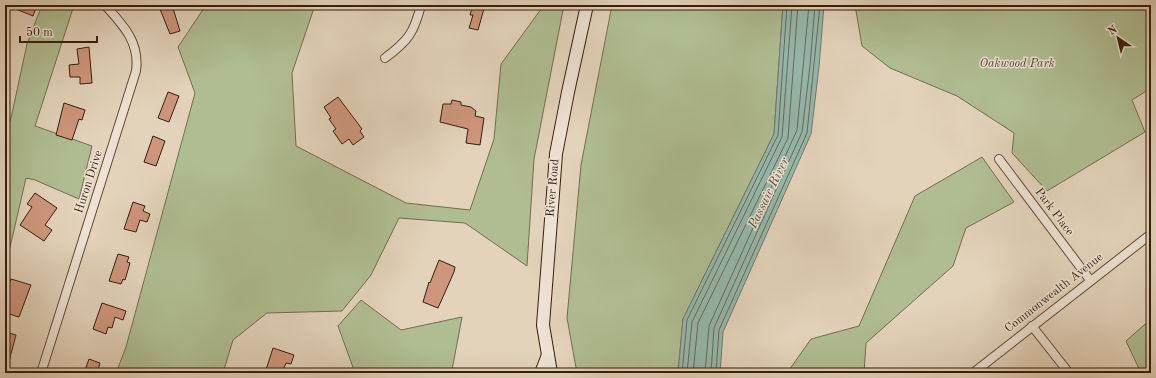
<svg xmlns="http://www.w3.org/2000/svg" width="1156" height="378" viewBox="0 0 1156 378" font-family="'Old Standard TT',serif">
<rect width="100%" height="100%" fill="#e3d3bb"/>
<filter id="stains"><feTurbulence type="fractalNoise" baseFrequency=".005" numOctaves="4"/><feColorMatrix values="0 0 0 0 .2 0 0 0 0 .09 0 0 0 0 .02 0 0 0 .5 -.17"/></filter>
<radialGradient id="worn" r=".72"><stop offset=".6" stop-color="#630" stop-opacity="0"/><stop offset="1" stop-color="#630" stop-opacity=".3"/></radialGradient>
<g fill="#b0bd93" stroke="#746d4e">
<path d="M42,5H74L35,126L92,146L79,199L35,180L26,178L5,269V136L11,118L27,44Z"/>
<path d="M206,5H315L292,73L296,146L406,203L470,210L494,139L501,64L544,5H564L534,159L527,266L465,223L399,218L371,275L342,311L267,313L233,340L223,373H116L126,347L195,93L178,47Z"/>
<path d="M612,5H783L774,134L683,319L678,373H577L567,318L581,165Z"/>
<path d="M855,5H1151V88L1132,100L1145,132L1047,191L1012,153L1014,133L957,96L890,68L862,46Z"/>
<path d="M982,157L1014,202L966,228L953,266L866,343L864,373H787L811,339L859,326L915,196Z"/>
<path d="M361,300L401,330L462,317L452,370L445,373H355L338,326Z"/>
<path d="M1151,319V373H1141L1126,341Z"/>
</g>
<path fill="#96b8ac" stroke="#707a6b" d="M783,5H824L819,67L811,134L723,332L720,373H678L683,319L774,134Z"/>
<g fill="none" stroke-linecap="round" stroke-linejoin="round">
<g stroke="#666a5b" stroke-width="1">
<path d="M682,373L687,320L778,135L787,5"/>
<path d="M687,373L692,322L782,137L792,5"/>
<path d="M693,373L698,323L788,138L798,5"/>
<path d="M705,373L709,326L797,130L809,5"/>
<path d="M711,373L714,328L802,132L810,66L815,5"/>
<path d="M716,373L719,330L807,133L820,5"/>
</g>
</g>
<g fill="#ce967d" stroke="#371d0a">
<path d="M6,5H37L33,16Z"/>
<path d="M172,5L180,31L170,34L160,9Z"/>
<path d="M473,5H485L478,30L469,28L473,15H470Z"/>
<path d="M89,47L92,83L80,84V77H70L69,65L79,64L77,49Z"/>
<path d="M168,92L179,96L169,122L158,118Z"/>
<path d="M338,97L362,129L360,131L364,137L353,145L349,139L342,144L333,131L336,129L329,119L331,118L324,107Z"/>
<path d="M452,100L461,102V105L471,107L476,111L475,116L484,118L480,145L466,143L468,129L440,122L443,104H451Z"/>
<path d="M64,103L85,110L82,120L79,119L72,140L56,135Z"/>
<path d="M153,136L165,141L156,166L144,162Z"/>
<path d="M35,193L57,208L45,225L52,230L44,241L20,225L32,207L27,204Z"/>
<path d="M133,202L145,206L143,211L150,214L147,222L140,220L136,232L124,229Z"/>
<path d="M118,254L129,257L127,262L130,263L125,280L123,279L121,284L109,281Z"/>
<path d="M439,260L455,267L454,272L438,308L423,302L429,282L430,283Z"/>
<path d="M11,279L31,285L19,317L6,313L8,308L5,307L8,300L5,299V289L7,290Z"/>
<path d="M102,303L126,311L123,320L115,317L112,328L108,327L106,334L93,329Z"/>
<path d="M5,332L16,335L8,365L5,364Z"/>
<path d="M273,348L294,355L291,364L286,363L282,373H265Z"/>
<path d="M89,359L100,363L97,373H84Z"/>
</g>
<g fill="none" stroke-linecap="round" stroke-linejoin="round">
<defs>
<g id="street">
<path d="M385,58C408,41 414,33 421,5"/>
<path d="M999,159L1090,280"/>
<path d="M1032,326L1069,373"/>
<path d="M41,373L136,71C140,42 123,25 105,5"/>
<path d="M973,373L1151,234"/>
</g>
<g id="secondary">
<path d="M541,373L548,355"/>
<path d="M551,373L543,325L556,154L568,92L587,5"/>
</g>
</defs>
<use href="#street" stroke="#624a36" stroke-width="10"/>
<use href="#secondary" stroke="#371d0a" stroke-width="14"/>
<use href="#street" stroke="#ede2d3" stroke-width="8"/>
<use href="#secondary" stroke="#ede2d3" stroke-width="12"/>
</g>
<g text-anchor="middle" dominant-baseline="central" stroke-width="3" stroke-linejoin="round" paint-order="stroke">
<g font-size="12" font-style="italic" fill="#55452c" stroke="#ede2d3">
<text x="1017" y="64">Oakwood Park</text>
</g>
<g font-size="12" fill="#371d0a" stroke="#ede2d3">
<text transform="translate(89 182) rotate(-72)">Huron Drive</text>
<text transform="translate(553 188) rotate(-85)">River Road</text>
<text transform="translate(1054 212) rotate(53)">Park Place</text>
<text transform="translate(1054 293) rotate(-38)">Commonwealth Avenue</text>
</g>
<g font-size="13" font-style="italic" fill="#544c3b" stroke="#ede2d3">
<text transform="translate(769 193) rotate(-64)">Passaic River</text>
</g>
</g>
<rect width="1156" height="378" fill="none" stroke="#e3d3bb" stroke-width="20"/>
<rect x="6" y="6" width="1144" height="366" fill="none" stroke="#371d0a" stroke-width="2"/>
<rect x="10" y="10" width="1136" height="358" fill="none" stroke="#371d0a"/>
<g transform="translate(1118 38) rotate(325)" stroke="#ede2d3" stroke-width="3" paint-order="stroke">
<path d="M0-3L7 15L0 10L-7 15Z" fill="#371d0a"/>
<text y="-6" font-size="11" font-weight="bold" text-anchor="middle" fill="#371d0a">N</text>
</g>
<path d="M20 36v6h77v-6" fill="none" stroke="#371d0a" stroke-width="2"/>
<text x="26" y="36" font-size="12" fill="#371d0a" stroke="#ede2d3" stroke-width="3" paint-order="stroke">50 m</text>
<rect width="100%" height="100%" filter="url(#stains)"/>
<rect width="100%" height="100%" fill="url(#worn)"/>
</svg>
